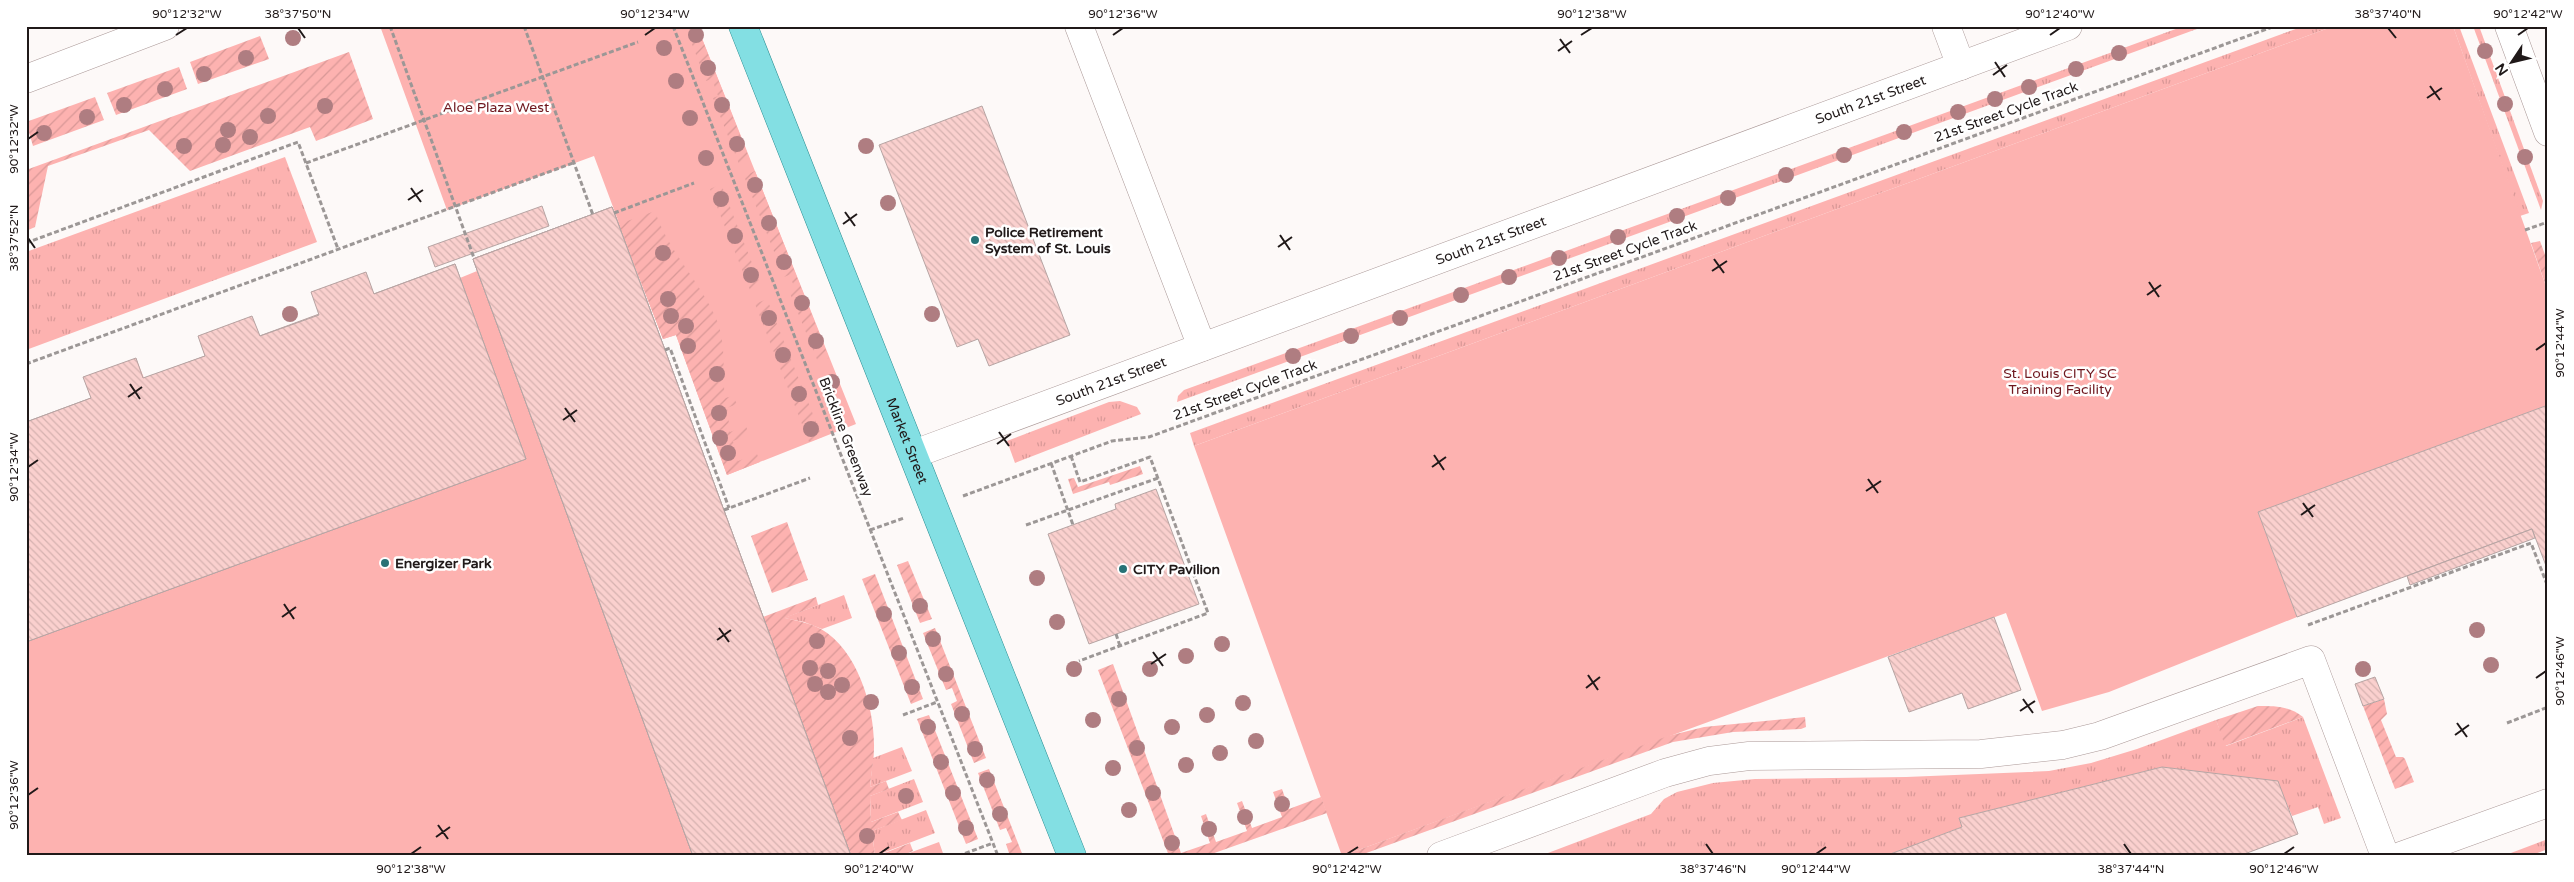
<svg xmlns="http://www.w3.org/2000/svg" width="2574" height="882" viewBox="0 0 2574 882" font-family="'Varela Round',sans-serif">
<defs>
<pattern id="grass-tufts" width="24" height="20" patternUnits="userSpaceOnUse" patternTransform="scale(1.25)"><rect width="24" height="20" fill="#fdb2b0"/><path d="M3 7l-1-3M5 7V3M7 7l1-3M15 17l-1-3M17 17v-4M19 17l1-3" fill="none" stroke="#d99897"/></pattern>
<pattern id="garden-furrows" width="10" height="10" patternUnits="userSpaceOnUse" patternTransform="scale(1.25)"><rect width="10" height="10" fill="#fdb2b0"/><path d="M-1 1l2-2M0 10L10 0M9 11l2-2" fill="none" stroke="#d99897"/></pattern>
<pattern id="building-back-hatch" width="6" height="6" patternUnits="userSpaceOnUse" patternTransform="scale(1.25)"><rect width="6" height="6" fill="#fad0ce"/><path d="M-1 5l2 2M0 0l6 6M5-1l2 2" fill="none" stroke="#d6b2b0"/></pattern>
</defs>
<rect width="100%" height="100%" fill="#fdf9f8"/>
<g fill="url(#grass-tufts)">
<path d="M2184,26H2205L1177,402L1178,396L1184,390Z"/>
<path d="M2304,26H2334L1194,446L1190,433Z"/>
<path d="M2453,26H2459L2529,213L2520,216Z"/>
<path d="M2473,26H2479L2543,201L2541,210Z"/>
<path d="M285,157L317,242L26,350V252Z"/>
<path d="M1120,401L1137,407L1141,414L1015,463L1007,441L1109,402Z"/>
<path d="M844,595L852,618L822,629L804,622L784,618Z"/>
<path d="M2303,717L2341,818L2324,824L2318,807L2292,816L2277,781L2162,767L1959,818L1962,827L1885,856H1540L1651,814L1664,799L1677,792L1713,783L1755,779L1906,777L2049,771L2091,763L2137,749L2216,720L2226,746Z"/>
<path d="M902,747L912,771L870,787L873,758Z"/>
<path d="M914,779L923,802L871,822L870,796Z"/>
<path d="M926,810L935,833L875,856L872,831Z"/>
<path d="M2548,839V849L2530,856H2503Z"/>
<path d="M939,842L944,856H901Z"/>
</g>
<g fill="#fdb2b0">
<path d="M380,26H697L856,424L727,475L676,335L663,339L621,232L851,856H26V413L29,421L91,398L83,377L136,358L144,378L205,356L198,336L252,316L260,336L319,314L311,292L366,272L374,294L460,278L477,271L474,258L612,207L619,223L594,156L447,210Z"/>
<path d="M2334,26H2453L2548,292V405L2258,512L2297,617L2109,692L2042,711L2006,613L1342,856L1194,446Z"/>
</g>
<g fill="url(#garden-furrows)">
<path d="M685,26H697L750,160L739,164L713,98L718,96L712,79L706,81Z"/>
<path d="M260,36L269,59L198,84L190,62Z"/>
<path d="M349,52L373,119L316,141L310,127L190,171L149,130L48,166L35,227L26,231V170Z"/>
<path d="M179,67L187,89L116,115L107,93Z"/>
<path d="M95,97L104,120L33,146L26,122Z"/>
<path d="M755,171L829,358L818,362L789,291L795,288L789,275L784,277L744,176Z"/>
<path d="M721,184L761,286L750,290L710,189Z"/>
<path d="M655,211C668,251 699,280 716,318C727,344 722,371 725,398L733,396L737,404L727,408L730,432L746,426L749,435L733,441L738,461L757,454L760,462L727,475L676,335L663,339L619,224Z"/>
<path d="M2540,241L2548,263V292L2531,243Z"/>
<path d="M767,299L822,437L809,442L755,304Z"/>
<path d="M1140,466L1143,474L1110,485L1109,482L1073,494L1068,479L1074,478L1078,487Z"/>
<path d="M787,522L808,580L772,593L751,536Z"/>
<path d="M908,561L932,619L920,623L897,565Z"/>
<path d="M875,574L923,699L911,704L862,579Z"/>
<path d="M816,597L818,605L785,618C798,621 810,623 821,629C858,650 875,709 874,748C874,761 871,774 870,787L886,781L889,789L870,796L871,822L898,812L902,820L872,831L875,856H851L763,617Z"/>
<path d="M935,628L986,758L974,763L951,704L957,701L952,688L946,690L923,633Z"/>
<path d="M1113,664L1181,853L1210,843L1201,816L1206,814L1216,842L1247,831L1237,803L1242,801L1252,828L1282,817L1273,792L1282,789L1289,809L1321,797L1327,813L1206,856H1169L1098,670Z"/>
<path d="M2384,699L2387,714L2381,720L2396,757H2403L2405,759L2414,782L2395,789L2363,706Z"/>
<path d="M2258,706C2275,706 2289,706 2303,717L2225,746L2216,720Z"/>
<path d="M929,715L978,839L966,844L917,719Z"/>
<path d="M1805,717L1806,727L1801,729L1733,732L1673,742L1358,856H1342L1668,736L1704,727Z"/>
<path d="M989,769L1023,856H1010L1006,844L1012,842L1006,828L1000,830L978,773Z"/>
<path d="M910,843L913,851L901,856H877Z"/>
</g>
<g fill="url(#building-back-hatch)" stroke="#b6a4a3">
<path d="M982,106L1070,335L989,366L978,339L957,347L879,145Z"/>
<path d="M542,206L549,226L435,267L428,247Z"/>
<path d="M612,207L665,350L851,856H830L655,382L592,405L758,856H693L473,259Z"/>
<path d="M612,207L665,350L851,856H693L473,259Z"/>
<path d="M612,207L665,350L851,856H693L473,259Z"/>
<path d="M455,264L526,459L26,642V422Z"/>
<path d="M455,264L526,459L26,642V413L29,421L91,398L83,377L136,358L143,378L205,356L198,336L252,316L260,336L319,315L311,292L366,272L374,294Z"/>
<path d="M2548,405V571L2532,529L2297,617L2258,512Z"/>
<path d="M1156,489L1199,604L1089,644L1048,534L1116,509L1115,504Z"/>
<path d="M2532,529L2535,538L2410,585L2407,576Z"/>
<path d="M1994,617L2021,690L1968,709L1962,693L1909,712L1888,657Z"/>
<path d="M2375,677L2384,699L2363,706L2355,684Z"/>
<path d="M2162,767L2278,781L2298,834L2239,856H1885L1962,827L1959,818Z"/>
</g>
<g fill="none" stroke-linecap="round" stroke-linejoin="round">
<defs>
<g id="minor">
<path d="M1079,26L1202,347"/>
<path d="M1946,26L1961,66"/>
<path d="M2509,26L2548,132"/>
<path d="M26,79L165,26"/>
<path id="s1" d="M914,454L2068,26"/>
<path d="M1441,856L1665,773L1709,761L1749,756L1981,754L2063,745L2100,736L2311,660L2385,856"/>
<path d="M2401,856L2548,803"/>
</g>
<g id="major">
<path id="s2" d="M743,26L1072,856"/>
</g>
</defs>
<use href="#minor" stroke="#ab9998" stroke-width="29"/>
<use href="#major" stroke="#2a8c90" stroke-width="29"/>
<g stroke="#9c9796" stroke-width="3" stroke-dasharray="5 2.5" stroke-linecap="butt">
<path d="M390,26L474,258"/>
<path d="M524,26L593,215"/>
<path d="M673,26L998,856"/>
<path d="M306,163L638,42"/>
<path d="M614,213L694,183"/>
<path d="M2525,230L2548,222"/>
<path d="M26,243L298,142L338,249"/>
<path d="M665,350L670,348L729,508"/>
<path d="M26,364L573,163"/>
<path d="M1071,456L1080,482L1150,457L1208,613L1079,661"/>
<path d="M1051,463L1073,525"/>
<path d="M963,496L1112,441L1149,437L2275,26"/>
<path d="M724,510L810,478"/>
<path d="M1026,525L1158,478"/>
<path d="M870,530L904,518"/>
<path d="M2308,625L2531,543L2548,587"/>
<path d="M1116,634L1120,646"/>
<path d="M903,715L937,702"/>
<path d="M2507,723L2548,707"/>
<path d="M958,856L993,843"/>
</g>
<use href="#minor" stroke="#fff" stroke-width="28"/>
<use href="#major" stroke="#83dfe3" stroke-width="28"/>
</g>
<g fill="#af7d81">
<circle cx="696" cy="35" r="8"/>
<circle cx="293" cy="38" r="8"/>
<circle cx="664" cy="48" r="8"/>
<circle cx="2485" cy="51" r="8"/>
<circle cx="2119" cy="53" r="8"/>
<circle cx="246" cy="58" r="8"/>
<circle cx="708" cy="68" r="8"/>
<circle cx="2076" cy="69" r="8"/>
<circle cx="204" cy="74" r="8"/>
<circle cx="676" cy="81" r="8"/>
<circle cx="2029" cy="87" r="8"/>
<circle cx="165" cy="89" r="8"/>
<circle cx="1995" cy="99" r="8"/>
<circle cx="2505" cy="104" r="8"/>
<circle cx="124" cy="105" r="8"/>
<circle cx="722" cy="105" r="8"/>
<circle cx="325" cy="106" r="8"/>
<circle cx="1958" cy="112" r="8"/>
<circle cx="268" cy="116" r="8"/>
<circle cx="87" cy="117" r="8"/>
<circle cx="690" cy="118" r="8"/>
<circle cx="228" cy="130" r="8"/>
<circle cx="1904" cy="132" r="8"/>
<circle cx="44" cy="133" r="8"/>
<circle cx="250" cy="137" r="8"/>
<circle cx="737" cy="144" r="8"/>
<circle cx="223" cy="145" r="8"/>
<circle cx="184" cy="146" r="8"/>
<circle cx="866" cy="146" r="8"/>
<circle cx="1844" cy="155" r="8"/>
<circle cx="2525" cy="157" r="8"/>
<circle cx="706" cy="158" r="8"/>
<circle cx="1786" cy="175" r="8"/>
<circle cx="755" cy="185" r="8"/>
<circle cx="1728" cy="198" r="8"/>
<circle cx="721" cy="199" r="8"/>
<circle cx="888" cy="203" r="8"/>
<circle cx="1677" cy="216" r="8"/>
<circle cx="769" cy="223" r="8"/>
<circle cx="735" cy="236" r="8"/>
<circle cx="1618" cy="237" r="8"/>
<circle cx="663" cy="253" r="8"/>
<circle cx="1559" cy="258" r="8"/>
<circle cx="784" cy="262" r="8"/>
<circle cx="751" cy="275" r="8"/>
<circle cx="1509" cy="277" r="8"/>
<circle cx="1461" cy="295" r="8"/>
<circle cx="668" cy="299" r="8"/>
<circle cx="802" cy="303" r="8"/>
<circle cx="290" cy="314" r="8"/>
<circle cx="932" cy="314" r="8"/>
<circle cx="671" cy="316" r="8"/>
<circle cx="769" cy="318" r="8"/>
<circle cx="1400" cy="318" r="8"/>
<circle cx="686" cy="326" r="8"/>
<circle cx="1351" cy="336" r="8"/>
<circle cx="816" cy="341" r="8"/>
<circle cx="688" cy="346" r="8"/>
<circle cx="783" cy="355" r="8"/>
<circle cx="1293" cy="356" r="8"/>
<circle cx="717" cy="374" r="8"/>
<circle cx="832" cy="382" r="8"/>
<circle cx="799" cy="394" r="8"/>
<circle cx="719" cy="413" r="8"/>
<circle cx="811" cy="429" r="8"/>
<circle cx="720" cy="438" r="8"/>
<circle cx="728" cy="453" r="8"/>
<circle cx="1037" cy="578" r="8"/>
<circle cx="920" cy="606" r="8"/>
<circle cx="884" cy="614" r="8"/>
<circle cx="1057" cy="622" r="8"/>
<circle cx="2477" cy="630" r="8"/>
<circle cx="933" cy="639" r="8"/>
<circle cx="817" cy="641" r="8"/>
<circle cx="1222" cy="644" r="8"/>
<circle cx="899" cy="653" r="8"/>
<circle cx="1186" cy="656" r="8"/>
<circle cx="2491" cy="665" r="8"/>
<circle cx="810" cy="668" r="8"/>
<circle cx="1074" cy="669" r="8"/>
<circle cx="1150" cy="669" r="8"/>
<circle cx="2363" cy="669" r="8"/>
<circle cx="828" cy="671" r="8"/>
<circle cx="946" cy="674" r="8"/>
<circle cx="815" cy="684" r="8"/>
<circle cx="842" cy="685" r="8"/>
<circle cx="912" cy="687" r="8"/>
<circle cx="828" cy="692" r="8"/>
<circle cx="1119" cy="699" r="8"/>
<circle cx="871" cy="702" r="8"/>
<circle cx="1243" cy="703" r="8"/>
<circle cx="962" cy="714" r="8"/>
<circle cx="1207" cy="715" r="8"/>
<circle cx="1093" cy="720" r="8"/>
<circle cx="928" cy="727" r="8"/>
<circle cx="1172" cy="727" r="8"/>
<circle cx="850" cy="738" r="8"/>
<circle cx="1256" cy="741" r="8"/>
<circle cx="1137" cy="748" r="8"/>
<circle cx="975" cy="749" r="8"/>
<circle cx="1220" cy="753" r="8"/>
<circle cx="941" cy="762" r="8"/>
<circle cx="1186" cy="765" r="8"/>
<circle cx="1113" cy="768" r="8"/>
<circle cx="987" cy="780" r="8"/>
<circle cx="953" cy="793" r="8"/>
<circle cx="1153" cy="793" r="8"/>
<circle cx="906" cy="796" r="8"/>
<circle cx="1282" cy="804" r="8"/>
<circle cx="1129" cy="810" r="8"/>
<circle cx="1000" cy="814" r="8"/>
<circle cx="1245" cy="817" r="8"/>
<circle cx="966" cy="828" r="8"/>
<circle cx="1209" cy="829" r="8"/>
<circle cx="867" cy="836" r="8"/>
<circle cx="1172" cy="843" r="8"/>
</g>
<path fill="none" stroke="#201919" stroke-width="2" d="M298,28L305,38M2388,28L2396,38M176,35L187,28M645,35L655,28M1113,35L1123,28M1581,35L1592,28M2050,35L2060,28M2518,35L2528,28M1560,39L1570,53M1558,51L1572,41M1995,62L2005,77M1993,75L2007,65M2430,86L2440,100M2427,98L2442,88M28,139L38,132M411,188L421,202M408,200L423,190M845,212L855,226M843,224L857,214M1280,235L1290,250M28,238L35,248M1278,247L1292,237M1714,259L1724,273M1712,271L1727,261M2149,282L2159,297M2147,295L2161,285M2536,350L2546,343M130,384L140,399M128,397L142,387M565,408L575,422M563,420L577,410M999,432L1009,446M997,444L1011,434M1434,455L1444,470M28,467L38,460M1432,467L1446,457M1868,479L1878,493M1866,491L1881,481M2303,503L2313,517M2301,515L2315,505M284,604L294,619M282,617L296,607M719,628L729,642M717,640L731,630M1153,652L1163,666M1151,664L1166,654M1588,675L1598,690M2536,678L2546,671M1586,688L1600,677M2023,699L2033,713M2020,711L2035,701M2457,723L2467,737M2455,735L2469,725M28,795L38,788M438,825L448,839M436,837L450,827M1706,844L1713,854M2124,844L2131,854M411,854L421,847M879,854L889,847M1347,854L1358,847M1816,854L1826,847M2284,854L2294,847"/>
<g fill="#287276" stroke="#fff" stroke-width="2">
<circle cx="975" cy="240" r="5"/>
<circle cx="385" cy="563" r="5"/>
<circle cx="1123" cy="569" r="5"/>
</g>
<g text-anchor="middle" dominant-baseline="central" stroke-width="5" stroke-linejoin="round" paint-order="stroke">
<g font-size="14" fill="#201919" stroke="#fff">
<text stroke="none"><textPath href="#s1" startOffset="1020">South 21st Street</textPath></text>
<text transform="translate(2006 112) rotate(-20)">21st Street Cycle Track</text>
<text stroke="none"><textPath href="#s1" startOffset="615">South 21st Street</textPath></text>
<text transform="translate(1625 251) rotate(-20)">21st Street Cycle Track</text>
<text stroke="none"><textPath href="#s1" startOffset="210">South 21st Street</textPath></text>
<text transform="translate(1245 390) rotate(-20)">21st Street Cycle Track</text>
<text transform="translate(846 437) rotate(69)">Brickline Greenway</text>
<text stroke="none"><textPath href="#s2" startOffset="446">Market Street</textPath></text>
</g>
<g font-size="14" fill="#6f181f" stroke="#fff">
<text x="496" y="107">Aloe Plaza West</text>
<text x="2060" y="373">St. Louis CITY SC<tspan x="2060" dy="16">Training Facility</tspan></text>
</g>
<g font-size="14" font-weight="bold" fill="#201919" stroke="#fff" text-anchor="start">
<text x="985" y="232">Police Retirement<tspan x="985" dy="16">System of St. Louis</tspan></text>
<text x="395" y="563">Energizer Park</text>
<text x="1133" y="569">CITY Pavilion</text>
</g>
</g>
<rect width="2574" height="882" fill="none" stroke="#ffffff" stroke-width="55"/>
<g transform="translate(2512 62) rotate(235)" stroke="#ffffff" stroke-width="4" paint-order="stroke">
<path d="M0-4L9 19L0 12L-9 19Z" fill="#201919"/>
<text y="-8" font-size="14" font-weight="bold" text-anchor="middle" fill="#201919">N</text>
</g>
<rect x="28" y="28" width="2518" height="826" fill="none" stroke="#201919" stroke-width="2"/>
<g font-size="12" text-anchor="middle" fill="#201919">
<text x="187" y="18">90°12'32"W</text>
<text x="298" y="18">38°37'50"N</text>
<text x="655" y="18">90°12'34"W</text>
<text x="1123" y="18">90°12'36"W</text>
<text x="1592" y="18">90°12'38"W</text>
<text x="2060" y="18">90°12'40"W</text>
<text x="2388" y="18">38°37'40"N</text>
<text x="2528" y="18">90°12'42"W</text>
<text transform="translate(14 139) rotate(-90)" y="4">90°12'32"W</text>
<text transform="translate(14 238) rotate(-90)" y="4">38°37'52"N</text>
<text transform="translate(2560 343) rotate(-90)" y="4">90°12'44"W</text>
<text transform="translate(14 467) rotate(-90)" y="4">90°12'34"W</text>
<text transform="translate(2560 671) rotate(-90)" y="4">90°12'46"W</text>
<text transform="translate(14 795) rotate(-90)" y="4">90°12'36"W</text>
<text x="411" y="873">90°12'38"W</text>
<text x="879" y="873">90°12'40"W</text>
<text x="1347" y="873">90°12'42"W</text>
<text x="1713" y="873">38°37'46"N</text>
<text x="1816" y="873">90°12'44"W</text>
<text x="2131" y="873">38°37'44"N</text>
<text x="2284" y="873">90°12'46"W</text>
</g>
</svg>
